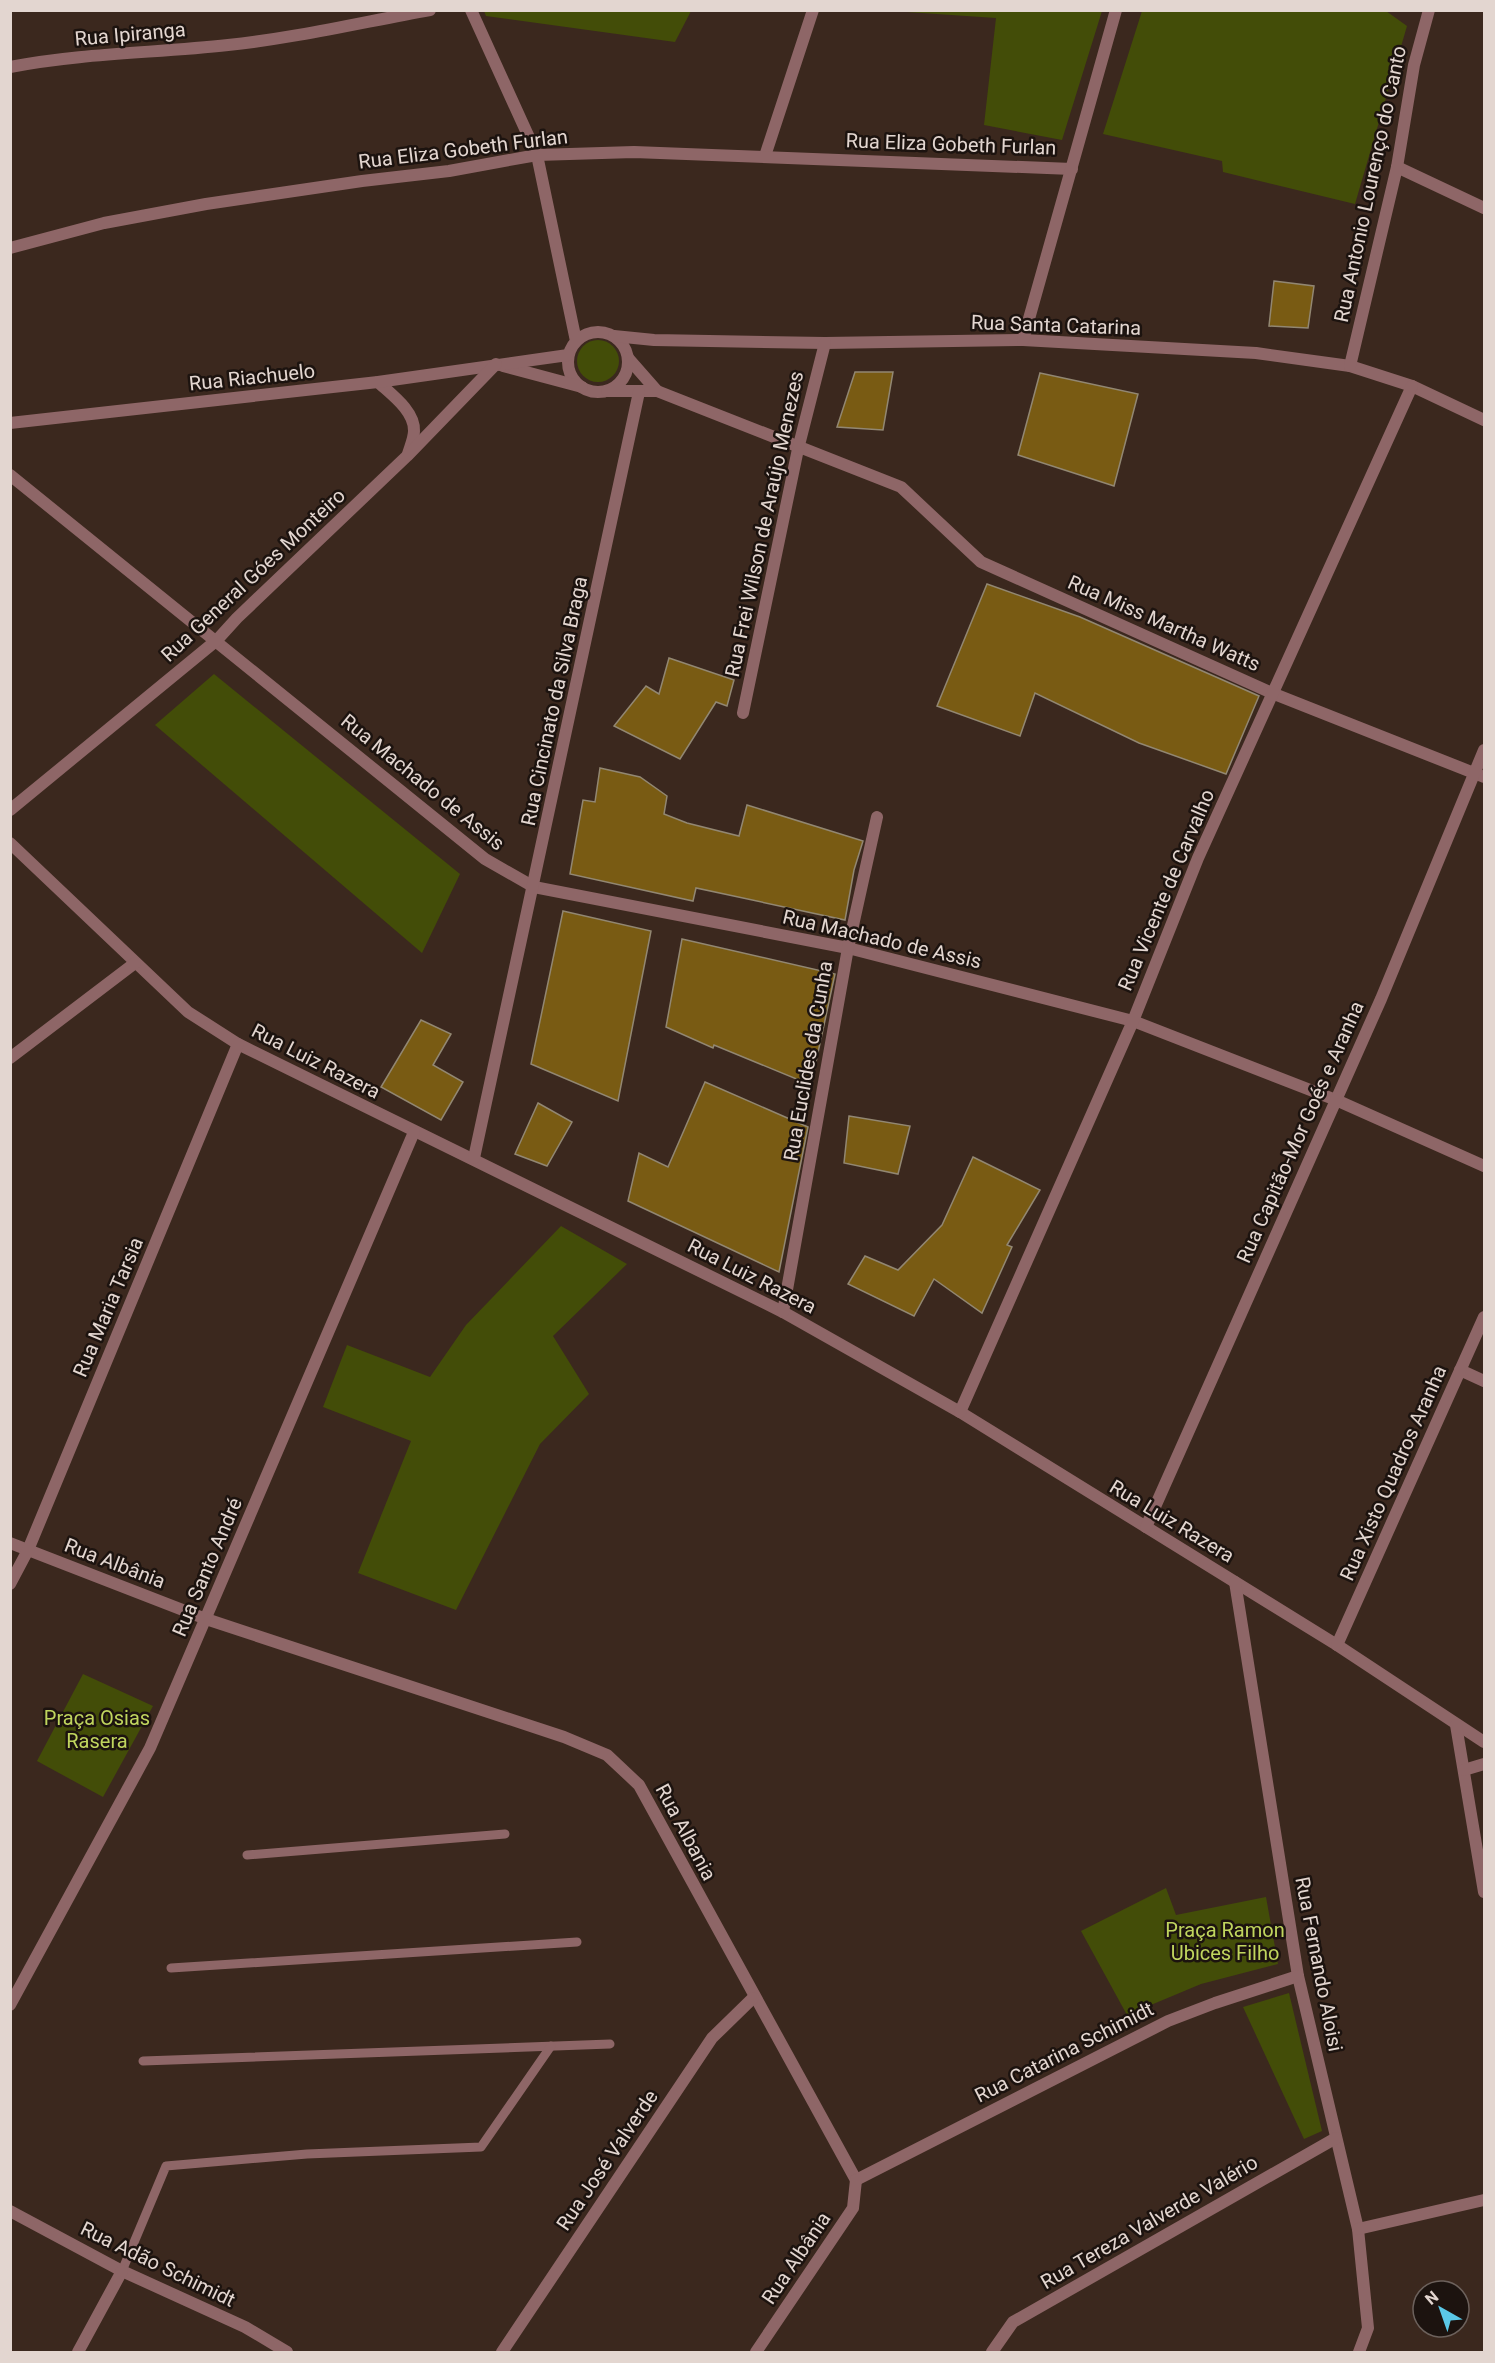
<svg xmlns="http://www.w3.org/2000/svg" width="1495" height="2363" viewBox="0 0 1495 2363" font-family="Roboto,sans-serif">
<rect width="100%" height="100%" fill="#3b281e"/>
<g fill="#434d08">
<path d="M484,11H691L675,42L486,16Z"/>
<path d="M892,11H1102L1062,140L984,125L996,18Z"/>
<path d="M1142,11H1386L1407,26L1355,204L1223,172L1222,161L1103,134Z"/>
<circle cx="598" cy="361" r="21"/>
<path d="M214,674L460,874L422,953L155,725Z"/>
<path d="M561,1226L627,1264L553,1336L589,1394L540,1444L456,1610L358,1573L411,1441L323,1407L347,1345L430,1377L466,1325Z"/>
<path d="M83,1674L153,1706L103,1797L37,1761Z"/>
<path d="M1166,1888L1176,1915L1266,1897L1278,1964L1201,1984L1127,2015L1081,1931Z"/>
<path d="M1289,1993L1322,2131L1304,2139L1243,2007Z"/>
</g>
<g fill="#795b13" stroke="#928772" stroke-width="1.5">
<path d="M1274,281L1314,286L1308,328L1269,326Z"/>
<path d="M855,372H893L883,430L837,427Z"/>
<path d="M1040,373L1138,394L1114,486L1018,455Z"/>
<path d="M987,584L1080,617L1259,696L1226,774L1139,743L1035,693L1020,736L937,706Z"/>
<path d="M669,658L734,680L727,706L716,702L680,759L614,726L646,686L659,694Z"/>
<path d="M600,768L640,777L667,796L664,814L687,823L739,836L747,805L863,841L854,870L845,920L696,888L693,901L570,874L583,800L595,802Z"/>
<path d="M563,911L651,931L618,1101L531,1064Z"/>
<path d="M682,939L835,974L811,1085L714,1045L713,1048L666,1027Z"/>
<path d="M421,1020L451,1034L433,1065L463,1082L441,1120L381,1087Z"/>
<path d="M705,1082L808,1127L779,1272L628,1201L639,1153L668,1167Z"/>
<path d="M538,1103L572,1122L547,1166L515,1154Z"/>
<path d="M849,1116L910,1126L898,1174L844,1163Z"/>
<path d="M973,1157L1040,1190L1007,1245L1012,1247L982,1313L934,1279L914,1316L848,1284L865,1256L898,1270L942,1225Z"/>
</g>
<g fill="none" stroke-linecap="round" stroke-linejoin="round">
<g stroke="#8e6667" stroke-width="9">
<path d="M247,1855L505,1834"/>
<path d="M171,1968L577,1942"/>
<path d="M143,2061L610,2044"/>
<path d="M122,2271L166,2166L307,2154L481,2147L551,2046"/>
</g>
<g stroke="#8e6667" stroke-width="12">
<path d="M471,10L537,155L576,341"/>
<path d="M10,67C82,53 156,53 228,45C296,38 363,22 430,10"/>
<path d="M765,156L813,10"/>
<path d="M1397,167L1484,208"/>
<path d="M10,248L104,223L206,204L362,181L449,171L537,155L634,152L1072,169"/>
<circle cx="598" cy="362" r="30"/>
<path d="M614,336L654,340L825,343L1023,340L1256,353L1350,366L1412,386L1484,420"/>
<path d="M1023,340L1116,10"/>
<path d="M628,358L657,391"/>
<path d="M503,366L582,387"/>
<path d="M1350,366L1397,167L1414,65L1429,10"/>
<path d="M378,382C391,394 415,411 414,431C414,438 410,447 408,454"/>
<path d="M607,391H657L901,487L981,562L1272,693L1484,777"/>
<path d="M10,423L378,382L568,355"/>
<path d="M10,475L485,859L534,887L848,948L1133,1021L1336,1100L1484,1166"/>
<path d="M743,713L798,449L825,343"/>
<path d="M10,810L217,640L237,618L407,456L496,364"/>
<path d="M10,843L188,1012L238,1044L783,1312L960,1412L1337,1645L1484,1742"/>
<path d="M10,1058L135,963"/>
<path d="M474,1158L639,392"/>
<path d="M783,1312L848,948L877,817"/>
<path d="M1460,1370L1484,1381"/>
<path d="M960,1412L1133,1021L1198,858L1412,386"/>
<path d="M1146,1527L1381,999L1484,750"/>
<path d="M10,1543L206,1619L564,1737L607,1755L639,1785L856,2180"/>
<path d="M1235,1582L1298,1976L1358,2229L1368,2328L1359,2352"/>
<path d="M10,1584L28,1550L238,1044"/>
<path d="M1337,1645L1484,1317"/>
<path d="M1456,1725L1484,1892"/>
<path d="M1464,1770L1484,1764"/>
<path d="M10,2005L150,1748L414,1132"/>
<path d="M856,2180L1168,2021L1215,2003L1298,1976"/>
<path d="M10,2211L122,2271L245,2327L287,2352"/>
<path d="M1358,2229L1484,2200"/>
<path d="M78,2352L122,2271"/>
<path d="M502,2352L712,2038L753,1998"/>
<path d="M756,2352L853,2208L856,2180"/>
<path d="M992,2352L1013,2322L1336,2138"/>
</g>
</g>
<g text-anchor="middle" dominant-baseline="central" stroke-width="5" stroke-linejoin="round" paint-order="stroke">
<g font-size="20" fill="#e3d6d0" stroke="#1c130f">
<text transform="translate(130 34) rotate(-5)">Rua Ipiranga</text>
<text transform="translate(951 144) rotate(2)">Rua Eliza Gobeth Furlan</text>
<text transform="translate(463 149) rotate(-7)">Rua Eliza Gobeth Furlan</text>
<text transform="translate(1370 184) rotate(-78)">Rua Antonio Lourenço do Canto</text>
<text transform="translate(1056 325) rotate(2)">Rua Santa Catarina</text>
<text transform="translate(252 377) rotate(-6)">Rua Riachuelo</text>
<text transform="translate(764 524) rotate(-78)">Rua Frei Wilson de Araújo Menezes</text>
<text transform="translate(253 575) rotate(-43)">Rua General Góes Monteiro</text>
<text transform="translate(1164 623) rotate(24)">Rua Miss Martha Watts</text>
<text transform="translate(554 701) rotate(-78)">Rua Cincinato da Silva Braga</text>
<text transform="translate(423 782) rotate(39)">Rua Machado de Assis</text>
<text transform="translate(1166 890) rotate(-67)">Rua Vicente de Carvalho</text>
<text transform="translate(882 939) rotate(13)">Rua Machado de Assis</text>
<text transform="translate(316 1061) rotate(27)">Rua Luiz Razera</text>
<text transform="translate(808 1061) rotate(-80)">Rua Euclides da Cunha</text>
<text transform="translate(1300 1132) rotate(-66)">Rua Capitão-Mor Goés e Aranha</text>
<text transform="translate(752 1276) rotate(27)">Rua Luiz Razera</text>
<text transform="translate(108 1307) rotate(-67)">Rua Maria Tarsia</text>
<text transform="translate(1393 1473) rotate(-66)">Rua Xisto Quadros Aranha</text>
<text transform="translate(1172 1521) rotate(31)">Rua Luiz Razera</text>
<text transform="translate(115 1563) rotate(21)">Rua Albânia</text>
<text transform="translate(207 1567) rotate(-67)">Rua Santo André</text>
<text transform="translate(686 1832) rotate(62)">Rua Albania</text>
<text transform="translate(1319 1964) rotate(79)">Rua Fernando Aloisi</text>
<text transform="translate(1064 2052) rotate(-27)">Rua Catarina Schimidt</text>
<text transform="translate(607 2160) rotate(-56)">Rua José Valverde</text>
<text transform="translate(1149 2222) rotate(-30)">Rua Tereza Valverde Valério</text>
<text transform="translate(796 2258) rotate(-56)">Rua Albânia</text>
<text transform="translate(158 2264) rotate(26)">Rua Adão Schimidt</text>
</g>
<g font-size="20" fill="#c0d55e" stroke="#1c130f">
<text x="97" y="1718">Praça Osias<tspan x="97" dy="23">Rasera</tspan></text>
<text x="1225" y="1930">Praça Ramon<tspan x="1225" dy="23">Ubices Filho</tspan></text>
</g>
</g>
<rect width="1495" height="2363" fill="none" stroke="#e3d6d0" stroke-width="24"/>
<g transform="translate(1441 2309) rotate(320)"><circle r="28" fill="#1c130f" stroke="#6c615c" stroke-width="1.5"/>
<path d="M0-4.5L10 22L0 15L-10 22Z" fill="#5bc8e7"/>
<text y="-9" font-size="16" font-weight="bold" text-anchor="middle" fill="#e3d6d0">N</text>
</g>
</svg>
